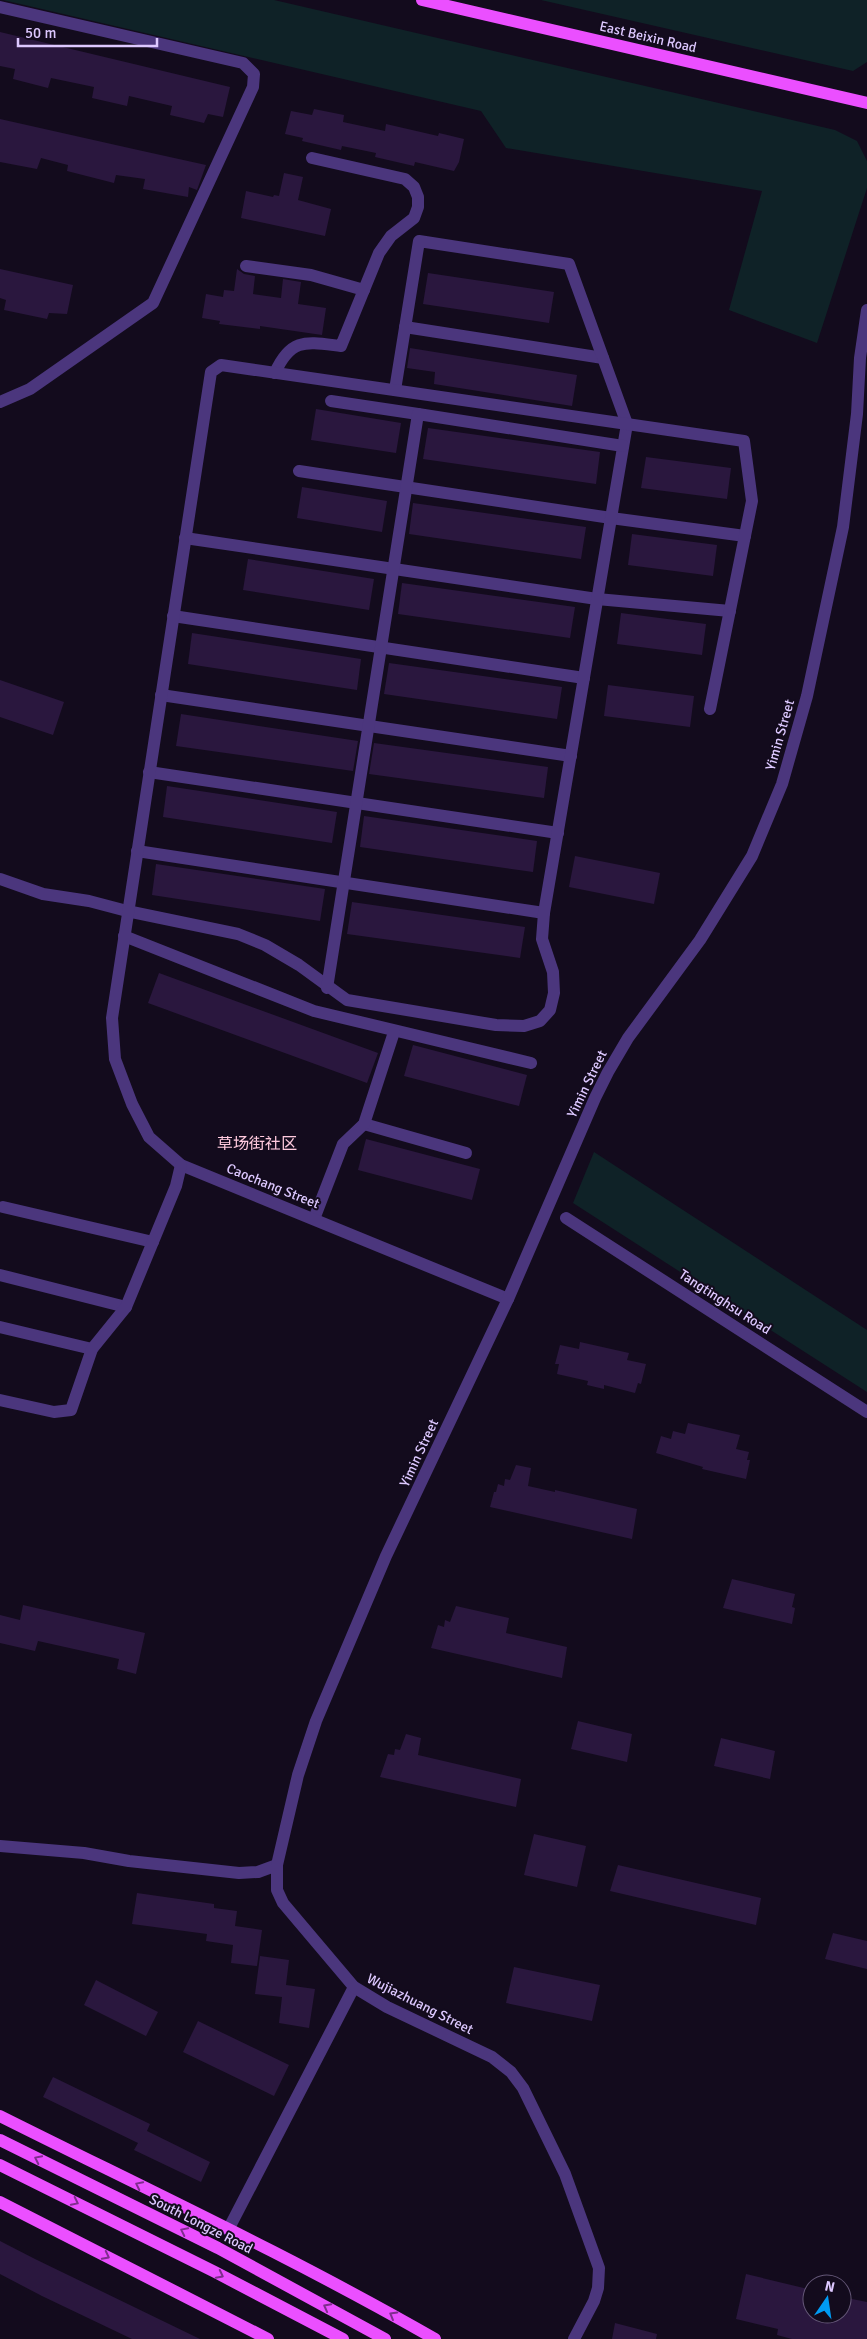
<svg xmlns="http://www.w3.org/2000/svg" width="867" height="2339" viewBox="0 0 867 2339" font-family="Signika,'Noto Sans SC',sans-serif">
<rect width="100%" height="100%" fill="#130b1d"/>
<g fill="#0f2227">
<path d="M3,0H274L835,130L857,141L867,161V188L817,343L729,310L762,191L506,148L481,111Z"/>
<path d="M541,0H867V62L853,71Z"/>
<path d="M594,1152L867,1330V1392L573,1203Z"/>
</g>
<g fill="#2a173e">
<path d="M0,32L230,87L223,117L208,114L204,123L170,115L172,106L129,96L127,106L92,98L94,87L51,78L48,88L13,79L15,69L0,66Z"/>
<path d="M314,109L344,115L343,122L385,131L386,124L438,136L439,133L464,139L459,162L454,171L415,162L414,166L375,157L376,153L342,146L341,150L302,141L303,138L285,134L291,111L312,115Z"/>
<path d="M0,119L138,150L206,165L197,190L189,187L188,197L143,189L145,179L116,175L114,183L67,171L68,165L41,158L37,169L0,162Z"/>
<path d="M284,173L303,177L298,200L331,209L325,236L241,218L246,191L273,197L274,195L279,196Z"/>
<path d="M0,269L73,285L67,314L49,313L47,319L4,310L6,300L0,298Z"/>
<path d="M237,269L244,274L255,276L253,294L281,298L283,279L301,282L298,304L326,308L322,335L260,326V329L219,324L220,321L202,318L206,294L223,297L224,290L234,291Z"/>
<path d="M428,273L554,292L549,323L423,304Z"/>
<path d="M410,348L577,375L572,406L434,384L435,372L407,368Z"/>
<path d="M316,409L401,423L396,453L311,440Z"/>
<path d="M428,428L600,452L596,484L423,459Z"/>
<path d="M646,457L731,468L727,499L641,488Z"/>
<path d="M302,487L387,501L382,532L297,518Z"/>
<path d="M413,503L586,527L581,559L409,534Z"/>
<path d="M632,534L717,545L713,576L628,565Z"/>
<path d="M248,559L374,579L369,610L243,590Z"/>
<path d="M402,583L575,607L570,638L398,614Z"/>
<path d="M621,613L706,624L702,655L617,644Z"/>
<path d="M192,633L361,659L357,690L188,664Z"/>
<path d="M389,663L562,687L557,719L384,694Z"/>
<path d="M0,680L64,702L53,735L0,717Z"/>
<path d="M608,685L694,696L690,727L604,716Z"/>
<path d="M181,714L358,741L353,771L176,746Z"/>
<path d="M374,743L548,767L544,798L369,774Z"/>
<path d="M167,786L337,812L332,843L163,817Z"/>
<path d="M364,816L537,841L533,872L360,847Z"/>
<path d="M575,856L660,873L654,904L569,887Z"/>
<path d="M156,864L325,889L320,921L152,895Z"/>
<path d="M352,902L525,927L520,958L347,934Z"/>
<path d="M159,973L378,1053L367,1083L148,1003Z"/>
<path d="M413,1045L527,1075L519,1106L404,1076Z"/>
<path d="M366,1139L480,1169L472,1200L358,1170Z"/>
<path d="M580,1342L629,1353L627,1360L646,1364L641,1384L638,1383L635,1393L604,1385V1389L587,1385L588,1381L557,1374L559,1364H555L560,1345L579,1349Z"/>
<path d="M688,1423L740,1435L736,1449L749,1452L747,1460H750L746,1479L702,1469L703,1467L656,1453L661,1436L671,1439L673,1431L685,1434Z"/>
<path d="M516,1465L531,1468L528,1486L555,1492V1490L637,1509L632,1539L490,1507L494,1492H496L498,1484L504,1486L505,1479L510,1480Z"/>
<path d="M732,1579L795,1594L792,1607L795,1608L792,1624L723,1608Z"/>
<path d="M23,1605L145,1633L136,1674L117,1669L119,1659L38,1641L35,1651L0,1643V1615L20,1620Z"/>
<path d="M456,1606L509,1618L506,1633L567,1647L562,1678L431,1648L438,1625L444,1627L445,1620L450,1622Z"/>
<path d="M578,1721L632,1734L627,1762L571,1749Z"/>
<path d="M406,1734L421,1738L418,1755L521,1779L516,1807L380,1777L388,1754L394,1755L395,1749L400,1750Z"/>
<path d="M721,1738L775,1751L770,1779L714,1766Z"/>
<path d="M534,1834L586,1846L577,1887L524,1875Z"/>
<path d="M618,1865L761,1898L756,1925L610,1891Z"/>
<path d="M137,1893L214,1904V1908L237,1911L235,1926L262,1930L257,1966L231,1963L233,1945L206,1941L207,1934L132,1924Z"/>
<path d="M833,1933L867,1941V1969L825,1959Z"/>
<path d="M260,1956L289,1960L286,1985L315,1989L309,2028L279,2023L282,1997L255,1994Z"/>
<path d="M514,1967L600,1985L592,2021L506,2003Z"/>
<path d="M96,1980L158,2012L146,2036L84,2005Z"/>
<path d="M198,2021L289,2065L274,2096L183,2052Z"/>
<path d="M53,2077L150,2124L147,2131L210,2162L201,2182L134,2150L138,2143L43,2097Z"/>
<path d="M0,2241L35,2259L200,2339H132L42,2296L0,2274Z"/>
<path d="M746,2274L812,2290V2314H842V2297L867,2302V2339H792L777,2335L778,2329L736,2319Z"/>
<path d="M615,2323L657,2334L656,2339H612Z"/>
</g>
<g fill="none" stroke-linecap="round" stroke-linejoin="round">
<g stroke="#4b367d" stroke-width="12">
<path d="M0,7L243,63L254,74L253,87L153,303L30,389L0,402"/>
<path d="M246,266L311,275L364,290"/>
<path d="M405,327L603,358"/>
<path d="M275,373C291,337 307,342 341,346L379,253L391,236L414,218L418,207V197L414,187L405,179L312,158"/>
<path d="M331,401L418,414"/>
<path d="M299,471L611,518L745,536"/>
<path d="M185,538L597,599L730,611"/>
<path d="M173,616L584,678"/>
<path d="M161,695L571,756"/>
<path d="M149,772L558,833"/>
<path d="M137,851L544,913"/>
<path d="M0,879L43,894L89,901L127,911L238,934L265,945L299,965L347,1000L496,1025L524,1026L540,1021L550,1010L554,993L553,972L542,939L544,913L627,424L569,264L419,241L395,390"/>
<path d="M124,936L314,1011L531,1063"/>
<path d="M327,988L418,414L623,446"/>
<path d="M364,1124L466,1153"/>
<path d="M3,1207L153,1242"/>
<path d="M566,1218L867,1412"/>
<path d="M314,1219L343,1144L364,1124L394,1032"/>
<path d="M0,1275L126,1307"/>
<path d="M508,1299L181,1165L149,1137L132,1104L115,1059L112,1018L211,372L221,365L744,441L752,501L710,709"/>
<path d="M0,1327L92,1349"/>
<path d="M0,1400L54,1412L71,1410L92,1349L126,1307L176,1186L181,1165"/>
<path d="M0,1846L84,1853L129,1861L239,1873L258,1872L277,1865"/>
<path d="M228,2230L354,1987"/>
<path d="M574,2339L594,2301L598,2288L599,2268L565,2174L523,2088L511,2072L492,2057L387,2007L354,1987L283,1903L277,1890V1865L298,1775L316,1721L386,1556L508,1299L595,1098L608,1072L628,1038L700,940L752,856L782,784L807,696L843,527L857,414L860,358L867,310"/>
</g>
<g stroke="#eb4fff" stroke-width="12">
<path d="M422,0L867,103"/>
<path d="M0,2116C146,2189 294,2258 435,2339"/>
<path d="M0,2140L218,2248L385,2339"/>
<path d="M0,2165L215,2272L343,2339"/>
<path d="M0,2202L268,2339"/>
</g>
</g>
<defs><path id="oneway-chevron" d="M-2-3.5L2.5 0L-2 3.5" fill="none" stroke-width="1.6" stroke-linecap="round" stroke-linejoin="round" transform="scale(1.25)"/></defs>
<g stroke="#7f2d8e">
<use href="#oneway-chevron" transform="translate(38 2159) rotate(-154)"/>
<use href="#oneway-chevron" transform="translate(139 2185) rotate(-154)"/>
<use href="#oneway-chevron" transform="translate(75 2202) rotate(26)"/>
<use href="#oneway-chevron" transform="translate(184 2231) rotate(-154)"/>
<use href="#oneway-chevron" transform="translate(106 2256) rotate(27)"/>
<use href="#oneway-chevron" transform="translate(220 2275) rotate(27)"/>
<use href="#oneway-chevron" transform="translate(327 2307) rotate(-152)"/>
<use href="#oneway-chevron" transform="translate(393 2315) rotate(-150)"/>
</g>
<g text-anchor="middle" dominant-baseline="central" stroke-width="4" stroke-linejoin="round" paint-order="stroke">
<g font-size="14" fill="#ddc8ff" stroke="#130b1d">
<text transform="translate(648 37) rotate(13)">East Beixin Road</text>
<text transform="translate(780 735) rotate(-74)">Yimin Street</text>
<text transform="translate(587 1084) rotate(-64)">Yimin Street</text>
<text transform="translate(273 1186) rotate(22)">Caochang Street</text>
<text transform="translate(725 1302) rotate(33)">Tangtinghsu Road</text>
<text transform="translate(419 1453) rotate(-65)">Yimin Street</text>
<text transform="translate(420 2004) rotate(27)">Wujiazhuang Street</text>
<text transform="translate(201 2224) rotate(27)">South Longze Road</text>
</g>
<g font-size="16" fill="#ffcade" stroke="#130b1d">
<text x="257" y="1144">草场街社区</text>
</g>
</g>
<g transform="translate(827 2299) rotate(13)"><circle r="24" fill="#130b1d" stroke="#645777"/>
<path d="M0-4L9 19L0 12L-9 19Z" fill="#009bf3"/>
<text y="-8" font-size="14" font-weight="bold" text-anchor="middle" fill="#ddc8ff">N</text>
</g>
<path d="M18 38v8h139v-8" fill="none" stroke="#ddc8ff" stroke-width="2.5"/>
<text x="25" y="38" font-size="15" fill="#ddc8ff" stroke="#130b1d" stroke-width="4" paint-order="stroke">50 m</text>
</svg>
